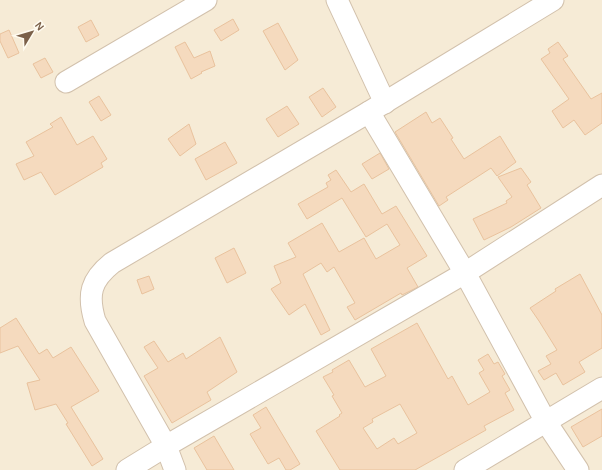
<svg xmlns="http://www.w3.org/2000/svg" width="602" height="470" viewBox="0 0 602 470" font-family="Karla,sans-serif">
<rect width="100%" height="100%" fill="#fef8e8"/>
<rect fill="#f6ebd6" x="0" y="0" width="602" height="470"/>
<g fill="#f5dabe" stroke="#e9c29d" fill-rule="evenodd">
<path d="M233,19L239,30L221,41L214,30Z"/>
<path d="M91,20L99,35L86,42L78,27Z"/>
<path d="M278,23L298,60L285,70L263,31Z"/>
<path d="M9,30L19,53L8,58L0,41V34Z"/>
<path d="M185,42L194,58L210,51L215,66L201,72L202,73L191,79L175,47Z"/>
<path d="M558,42L568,56L563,59L591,99L602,93V123L585,135L574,120L563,128L552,111L569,99L541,59L550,53L548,49Z"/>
<path d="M45,58L53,72L41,78L33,64Z"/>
<path d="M323,88L336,107L322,117L309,97Z"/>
<path d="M99,96L111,115L101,121L89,102Z"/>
<path d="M287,106L299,124L278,137L266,119Z"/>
<path d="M426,112L432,123L440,118L453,138L451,139L464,159L500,136L516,162L497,176L491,168L446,197L448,200L439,206L395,132Z"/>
<path d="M61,117L77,145L93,136L107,159L101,163L103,167L55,195L41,172L24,180L16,164L34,156L26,142L53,127L50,124Z"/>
<path d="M189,124L196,144L180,156L168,139Z"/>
<path d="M225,142L237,163L206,180L195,159Z"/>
<path d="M380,153L389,169L372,179L362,164Z"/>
<path d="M521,168L531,182L527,185L541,208L511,227L484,240L473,219L507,203L506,201L512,197L498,177Z"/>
<path d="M336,170L351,192L364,184L382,214L396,206L427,256L407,268L418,287L402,295L401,293L355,320L347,307L355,303L334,267L327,272L321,263L303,274L330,330L321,335L305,304L289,315L271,289L281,283L274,266L296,257L288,243L322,223L339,252L364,238L376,259L400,245L387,224L366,237L342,198L307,219L298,204L328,187L326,183L331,180L328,175Z"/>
<path d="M234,248L246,273L227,283L215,258Z"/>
<path d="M580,274L602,315V348L579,362L585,372L563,385L556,373L544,380L538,371L551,364L546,356L557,350L539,321L530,308L556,291L555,289Z"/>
<path d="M149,276L154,289L142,294L137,280Z"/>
<path d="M16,318L39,354L47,349L53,358L71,347L99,391L71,407L103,459L92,466L66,424L68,423L56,404L35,410L27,383L40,380L18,346L0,353V328Z"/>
<path d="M417,323L448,379L452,376L468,405L490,392L479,373L484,370L478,360L488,354L494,364L498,362L505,374L502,376L510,390L505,393L514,410L484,426L486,430L415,470H340L316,431L340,416L339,415L342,413L332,396L334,395L323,377L333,372L332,370L349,360L365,387L386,376L371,349ZM400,404L417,433L398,444L394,438L377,449L363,428L373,422L372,419Z"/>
<path d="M220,337L237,372L207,392L211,400L172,423L144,376L158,368L144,347L154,341L168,362L183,353L186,359Z"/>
<path d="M266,407L300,464L290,470H286L279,458L268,464L250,434L261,428L253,415Z"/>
<path d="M602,409V436L583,447L571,427Z"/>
<path d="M214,436L234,470H207L194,448Z"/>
</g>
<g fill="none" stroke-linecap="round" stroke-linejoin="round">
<defs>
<g id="minor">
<path d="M337,0L385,103"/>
<path d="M66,82L206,0"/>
<path d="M369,112L465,273L546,422L578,470"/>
<path d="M127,470L166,446L465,273L602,185"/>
<path d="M175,470L166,446L95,321C87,294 91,280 112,263L369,112L553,0"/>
<path d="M465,470L602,388"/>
</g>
</defs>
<use href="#minor" stroke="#d2c1ac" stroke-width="23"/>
<use href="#minor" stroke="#fff" stroke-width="21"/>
</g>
<g transform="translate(32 32) rotate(52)" stroke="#fffbf0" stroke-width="3" paint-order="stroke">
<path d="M0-3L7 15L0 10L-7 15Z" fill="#7b6049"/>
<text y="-6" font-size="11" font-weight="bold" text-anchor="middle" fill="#7b6049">N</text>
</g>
</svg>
